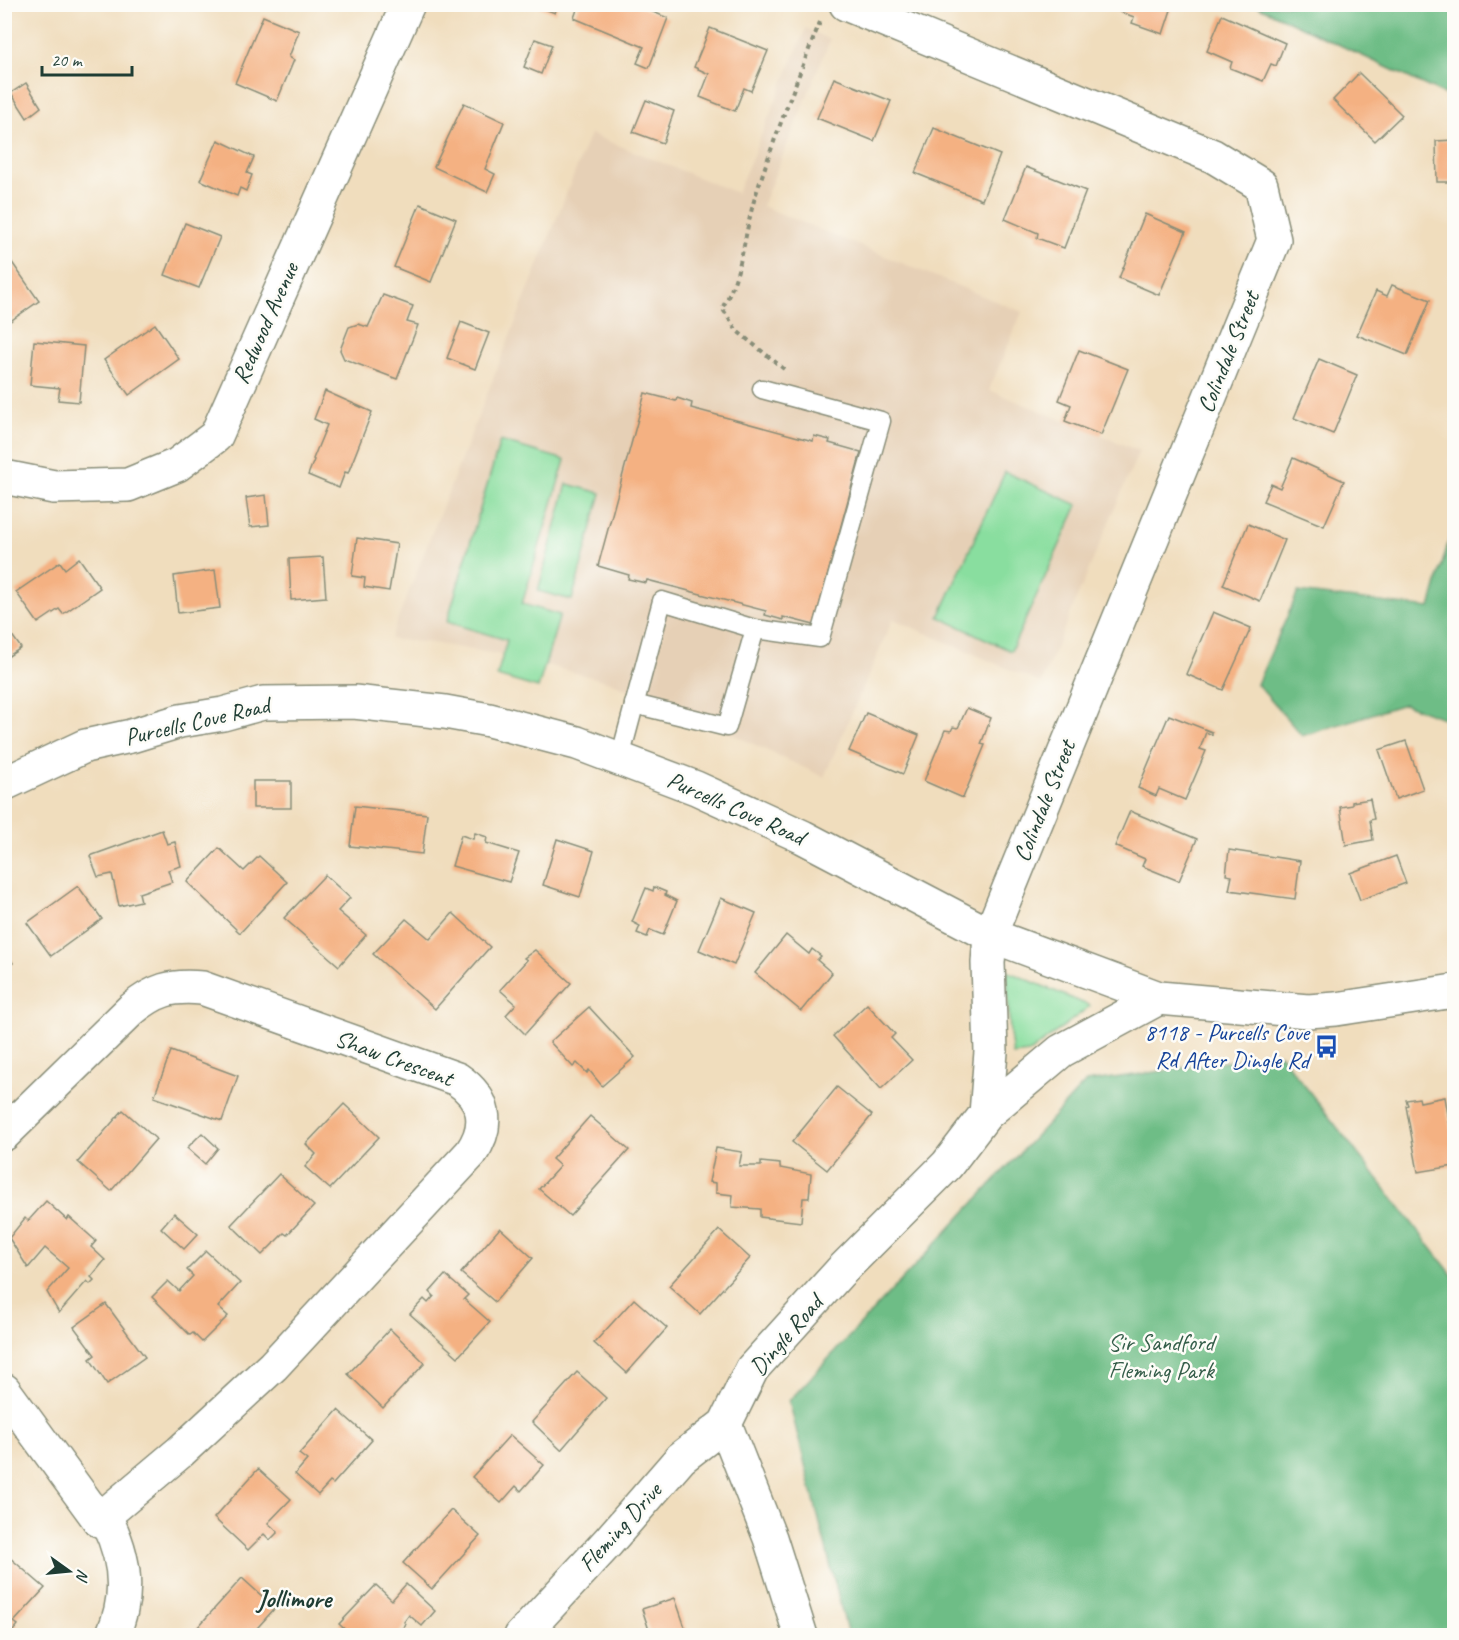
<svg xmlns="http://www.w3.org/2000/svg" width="1459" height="1640" viewBox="0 0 1459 1640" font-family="Caveat,sans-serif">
<rect width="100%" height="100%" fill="#fdfcf7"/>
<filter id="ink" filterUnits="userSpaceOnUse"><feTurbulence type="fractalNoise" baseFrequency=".0167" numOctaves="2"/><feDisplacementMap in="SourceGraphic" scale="12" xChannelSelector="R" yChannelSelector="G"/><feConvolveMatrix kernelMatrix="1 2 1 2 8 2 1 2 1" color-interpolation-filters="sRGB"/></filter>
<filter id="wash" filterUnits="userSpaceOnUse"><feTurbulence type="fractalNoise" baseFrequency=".008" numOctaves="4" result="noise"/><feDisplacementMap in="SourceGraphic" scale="24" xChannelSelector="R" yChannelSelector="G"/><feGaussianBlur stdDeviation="1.35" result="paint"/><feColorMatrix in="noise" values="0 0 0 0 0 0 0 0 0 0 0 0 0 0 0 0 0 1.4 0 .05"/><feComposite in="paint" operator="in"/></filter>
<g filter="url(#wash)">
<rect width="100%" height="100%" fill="#f0ddbd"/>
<path fill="#e6d0b6" d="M806,28L830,40L762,206L1022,312L989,390L1139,451L1041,683L893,619L824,777L691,715L610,682L520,658L432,643L390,639L590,134L737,193Z"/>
<g fill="#89de9f" stroke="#548e6a" stroke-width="1.5">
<path d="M500,441L565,460L522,604L560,615L538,688L497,676L507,640L447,622Z"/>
<path d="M1005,472L1078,505L1011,651L939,617Z"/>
<path d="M567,484L601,493L572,600L538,591Z"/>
<path d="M1007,971L1090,1006L1029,1053L1013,1055L1010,1034Z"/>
</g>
<g fill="#6ebd86" stroke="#467d5d" stroke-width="1.5">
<path d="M1255,5H1454V99Z"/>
<path d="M1454,522V722L1404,704L1302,736L1257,684L1298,592L1430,608Z"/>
<path d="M1280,1054L1454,1277V1635H848L789,1401L1086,1082Z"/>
</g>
<g id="blocks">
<g fill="#f4b182">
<path d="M532,4H558L555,13Z"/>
<path d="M579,4H633L668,18L649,68L637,63L644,47L574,18Z"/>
<path d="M1111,4H1173L1163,34L1132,23L1134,17L1110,8Z"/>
<path d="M1222,15L1285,43L1276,66L1271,64L1263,81L1230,68L1232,62L1207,51Z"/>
<path d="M263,16L299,31L289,57L294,60L277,101L235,83Z"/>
<path d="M710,28L768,51L751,91L744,88L735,111L700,97L709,74L694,67Z"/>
<path d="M535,39L552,45L541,74L524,67Z"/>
<path d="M1359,73L1402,115L1375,141L1333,100Z"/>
<path d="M834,78L891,101L874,141L817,118Z"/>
<path d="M26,83L41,107L27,118L11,93Z"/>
<path d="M646,100L674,111L663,143L633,132Z"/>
<path d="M464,103L504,122L485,169L495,174L487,192L434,167Z"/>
<path d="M934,128L1000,155L982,200L915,173Z"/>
<path d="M218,140L254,157L247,173L252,175L246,191L240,188L237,196L200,180Z"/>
<path d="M1454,140V182H1437L1436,141Z"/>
<path d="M1026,167L1086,191L1064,248L1037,238L1038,233L1005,219Z"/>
<path d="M420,204L456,219L431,282L394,267Z"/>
<path d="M1145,214L1186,232L1159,295L1119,278Z"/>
<path d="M185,223L220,237L199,288L165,275Z"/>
<path d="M4,251L39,301L6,324L4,321Z"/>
<path d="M1392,285L1430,300L1407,355L1357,335L1376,291L1387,296Z"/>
<path d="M383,295L413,306L407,322L418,325L397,379L344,359L340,350L349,327L358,324L368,327Z"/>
<path d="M461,322L489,333L475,369L447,358Z"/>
<path d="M155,324L179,359L129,395L104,360Z"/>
<path d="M34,341L84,346L79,402L58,400L60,388L30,385Z"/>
<path d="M1079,350L1128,369L1101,435L1065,421L1071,405L1059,400Z"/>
<path d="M1319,359L1357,375L1333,434L1294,418Z"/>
<path d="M325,391L372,412L348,473L345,472L339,488L308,475L314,460L313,459L327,425L314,419Z"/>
<path d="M645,393L676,401L677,398L692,403L691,408L813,441L814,436L830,440L829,443L861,452L814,625L783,617V620L765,615L766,611L647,580L646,583L628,579L629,575L598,566Z"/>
<path d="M1293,458L1344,481L1324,526L1263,501L1271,484L1280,488Z"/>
<path d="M266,495L269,525L250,527L246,498Z"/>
<path d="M1248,524L1285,540L1260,601L1223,585Z"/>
<path d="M357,538L397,544L389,591L364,587L365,578L352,576Z"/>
<path d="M323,557L326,597L291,600L289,559Z"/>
<path d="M79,558L100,588L63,614L59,609L38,623L16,592L60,562L65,569Z"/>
<path d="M215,570L220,608L178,613L174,576Z"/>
<path d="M1213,612L1251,628L1223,690L1186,674Z"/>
<path d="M4,624L21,648L4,659Z"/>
<path d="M967,708L991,718L981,744L985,745L963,798L924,781L945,730L951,731L953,727L958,728Z"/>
<path d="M866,713L919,735L903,774L849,751Z"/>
<path d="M1169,715L1212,732V735L1206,732L1200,749L1206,751L1185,800L1159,789L1156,796L1138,788Z"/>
<path d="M1406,741L1423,789L1396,799L1379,750Z"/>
<rect x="253" y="781" width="38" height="27"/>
<path d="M1370,799L1374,819L1370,820L1373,840L1346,845L1340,807L1352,805V802Z"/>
<path d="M355,806L427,814L422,854L350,846Z"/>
<path d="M1130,811L1197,839L1179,881L1142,866L1145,859L1115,846Z"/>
<path d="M162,830L167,844L175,842L181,866L168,870L172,882L139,893L141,901L119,906L112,874L98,877L90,856Z"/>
<path d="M475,833L487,837L486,843L519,853L509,882L452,866L461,835L473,839Z"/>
<path d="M557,839L594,851L580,897L543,885Z"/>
<path d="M219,848L244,871L259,856L287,882L240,933L187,882Z"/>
<path d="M1229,850L1300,861L1295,899L1229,890L1232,876L1226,875Z"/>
<path d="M1396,856L1406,883L1360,900L1350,873Z"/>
<path d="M325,875L350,898L338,911L366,935L339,966L284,918Z"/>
<path d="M78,886L102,919L51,956L27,923Z"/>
<path d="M654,887L666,892L665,895L677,901L663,935L650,930L647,937L637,933L640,926L632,922L646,888L653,891Z"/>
<path d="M721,898L756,913L734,965L699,950Z"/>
<path d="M453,913L490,947L435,1009L373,954L406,919L430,939Z"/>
<path d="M786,935L809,954L812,949L821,956L817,960L832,973L801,1011L755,973Z"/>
<path d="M4,949L13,963L4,968Z"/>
<path d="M535,950L571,983L525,1034L506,1015L516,1004L500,990L527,960L524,958Z"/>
<path d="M867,1004L895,1034L891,1038L912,1060L881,1089L833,1036Z"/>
<path d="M589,1007L635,1057L602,1086L589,1070L587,1073L577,1063L573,1067L550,1042Z"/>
<path d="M171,1051L238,1076L222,1121L154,1097Z"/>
<path d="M837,1087L872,1115L827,1170L792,1142Z"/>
<path d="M1445,1097L1454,1149V1166L1418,1172L1406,1106L1408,1105L1406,1100L1419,1098L1420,1102Z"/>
<path d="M344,1104L379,1137L330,1189L305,1167L316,1154L306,1144Z"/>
<path d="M123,1110L156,1139L111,1191L78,1162Z"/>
<path d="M590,1116L629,1150L570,1216L539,1189L560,1166L552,1159Z"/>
<path d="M202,1133L218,1148L205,1164L187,1148Z"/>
<path d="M716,1148L742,1152L739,1166H761V1162L780,1164V1168L811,1174L809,1198H803L801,1222L760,1217V1209L732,1207L733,1195L716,1193V1183L709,1182Z"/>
<path d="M279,1174L314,1206L287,1235L284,1233L262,1255L231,1225Z"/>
<path d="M46,1201L67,1220L69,1217L96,1241L91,1247L105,1260L91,1277L94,1280L90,1284L87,1281L59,1313L47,1292L68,1268L45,1248L28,1268L9,1238L25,1218L28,1221Z"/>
<path d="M174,1213L198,1234L184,1249L161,1228Z"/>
<path d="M500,1228L533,1258L495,1302L461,1273Z"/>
<path d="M719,1230L750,1258L700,1314L669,1286Z"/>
<path d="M206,1251L240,1283L218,1307L228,1316L202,1342L193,1333L190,1335L152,1297L168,1281L179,1291L193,1276L187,1270Z"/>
<path d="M445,1275L468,1295L464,1299L490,1322L458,1357L410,1314L424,1299L428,1303L434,1296L430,1292Z"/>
<path d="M634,1299L667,1328L627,1373L594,1343Z"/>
<path d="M106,1304L145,1357L107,1384L90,1359L95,1355L74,1327Z"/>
<path d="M390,1329L425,1363L383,1408L348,1374Z"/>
<path d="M577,1372L606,1398L561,1450L532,1422Z"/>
<path d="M338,1410L372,1440L333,1484L330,1482L318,1495L295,1474L307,1460L299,1454Z"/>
<path d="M510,1435L544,1465L521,1491L516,1486L501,1503L472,1477Z"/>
<path d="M258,1469L291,1499L268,1523L278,1532L270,1540L264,1534L248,1550L214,1518Z"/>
<path d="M451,1510L480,1536L432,1589L403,1563Z"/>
<path d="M9,1557L45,1588L14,1622L18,1625L9,1636H4V1563Z"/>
<path d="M242,1578L275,1608L250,1636H205L197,1628Z"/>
<path d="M406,1584L435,1611L422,1626L409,1615L404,1622L406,1624L396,1636H352L339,1624L376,1585L392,1600Z"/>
<path d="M675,1598L688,1636H651L642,1609Z"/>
</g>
</g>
</g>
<g filter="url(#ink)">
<use href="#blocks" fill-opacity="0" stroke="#888d78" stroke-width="1.5"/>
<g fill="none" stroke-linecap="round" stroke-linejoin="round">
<defs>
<g id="service">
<path d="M634,704L727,727L755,629L820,638L881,421L762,389"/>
<path d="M620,758L662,601L755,629"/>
</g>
<g id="minor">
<path d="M4,477L54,487L128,485L177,465L216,436L408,4"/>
<path d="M986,1114L991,1052L988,963L990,935"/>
<path d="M4,1134L131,1010C155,990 171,985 202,988L457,1079C485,1098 491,1124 471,1153L273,1366L180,1452L99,1520"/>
<path d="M4,1390L99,1520L108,1523C126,1560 130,1598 112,1636"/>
<path d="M725,1424L770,1538L801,1636"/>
<path d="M521,1636L608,1542L681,1458L725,1424L752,1369L840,1272L947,1165L986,1114L1061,1051L1159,998"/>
</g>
<path id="tertiary" d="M846,4L1213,156L1261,185L1274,240L990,935"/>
<path id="secondary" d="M4,784L85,746L131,736L180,721L223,714L263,703L354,702L445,712L489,720L577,743L696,788L803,837L990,935L1159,998L1308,1011L1336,1009L1454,991"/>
</defs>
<use href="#service" stroke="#888d78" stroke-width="21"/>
<use href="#minor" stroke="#888d78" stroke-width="36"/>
<use href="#tertiary" stroke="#888d78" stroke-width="36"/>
<use href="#secondary" stroke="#888d78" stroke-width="36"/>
<path stroke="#888d78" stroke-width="4" stroke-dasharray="4.5 4.5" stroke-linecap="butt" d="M784,369L737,331L722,308C743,274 744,232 756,194C775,136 797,79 820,22"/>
<use href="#service" stroke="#fff" stroke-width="18"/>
<use href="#minor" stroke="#fff" stroke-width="33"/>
<use href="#tertiary" stroke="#fff" stroke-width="33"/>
<use href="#secondary" stroke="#fff" stroke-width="33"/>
</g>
</g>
<defs>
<symbol id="bus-bare" viewBox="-9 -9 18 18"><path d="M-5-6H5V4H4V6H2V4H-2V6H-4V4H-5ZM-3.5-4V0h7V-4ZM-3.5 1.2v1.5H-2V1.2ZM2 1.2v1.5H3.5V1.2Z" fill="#1a4fb4" stroke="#fdfcf7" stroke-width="2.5" paint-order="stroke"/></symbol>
</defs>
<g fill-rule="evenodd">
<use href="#bus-bare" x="1310" y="1030" width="33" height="33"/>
</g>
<g text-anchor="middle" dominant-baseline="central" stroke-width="5" stroke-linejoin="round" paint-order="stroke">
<g font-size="24" fill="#1f3d34" stroke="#fdfcf7">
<text transform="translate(265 323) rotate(-66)">Redwood Avenue</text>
<text transform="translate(1228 352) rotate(-68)">Colindale Street</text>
<text transform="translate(197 721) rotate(-13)">Purcells Cove Road</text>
<text transform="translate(1044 801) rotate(-68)">Colindale Street</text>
<text transform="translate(736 808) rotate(24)">Purcells Cove Road</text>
<text transform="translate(394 1058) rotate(20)">Shaw Crescent</text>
<text transform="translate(786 1335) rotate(-49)">Dingle Road</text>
<text transform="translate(620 1527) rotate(-48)">Fleming Drive</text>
</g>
<g font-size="24" fill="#164399" stroke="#fdfcf7" text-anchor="end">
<text x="1309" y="1032">8118 - Purcells Cove<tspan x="1309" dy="28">Rd After Dingle Rd</tspan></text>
</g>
<g font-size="24" fill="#345d49" stroke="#fdfcf7">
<text x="1161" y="1342">Sir Sandford<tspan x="1161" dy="28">Fleming Park</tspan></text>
</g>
<g font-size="26" font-weight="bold" fill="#1f3d34" stroke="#fdfcf7">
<text x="294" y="1598">Jollimore</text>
</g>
</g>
<rect width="1459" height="1640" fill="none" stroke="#fdfcf7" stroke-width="24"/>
<g transform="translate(69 1571) rotate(105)" stroke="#fdfcf7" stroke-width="4.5" paint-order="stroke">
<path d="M0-4.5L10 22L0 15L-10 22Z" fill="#1f3d34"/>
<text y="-9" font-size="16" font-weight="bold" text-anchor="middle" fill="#1f3d34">N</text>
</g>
<path d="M42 66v9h90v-9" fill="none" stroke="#1f3d34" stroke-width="3"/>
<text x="51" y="66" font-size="18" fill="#1f3d34" stroke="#fdfcf7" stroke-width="4.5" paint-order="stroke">20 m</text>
</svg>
